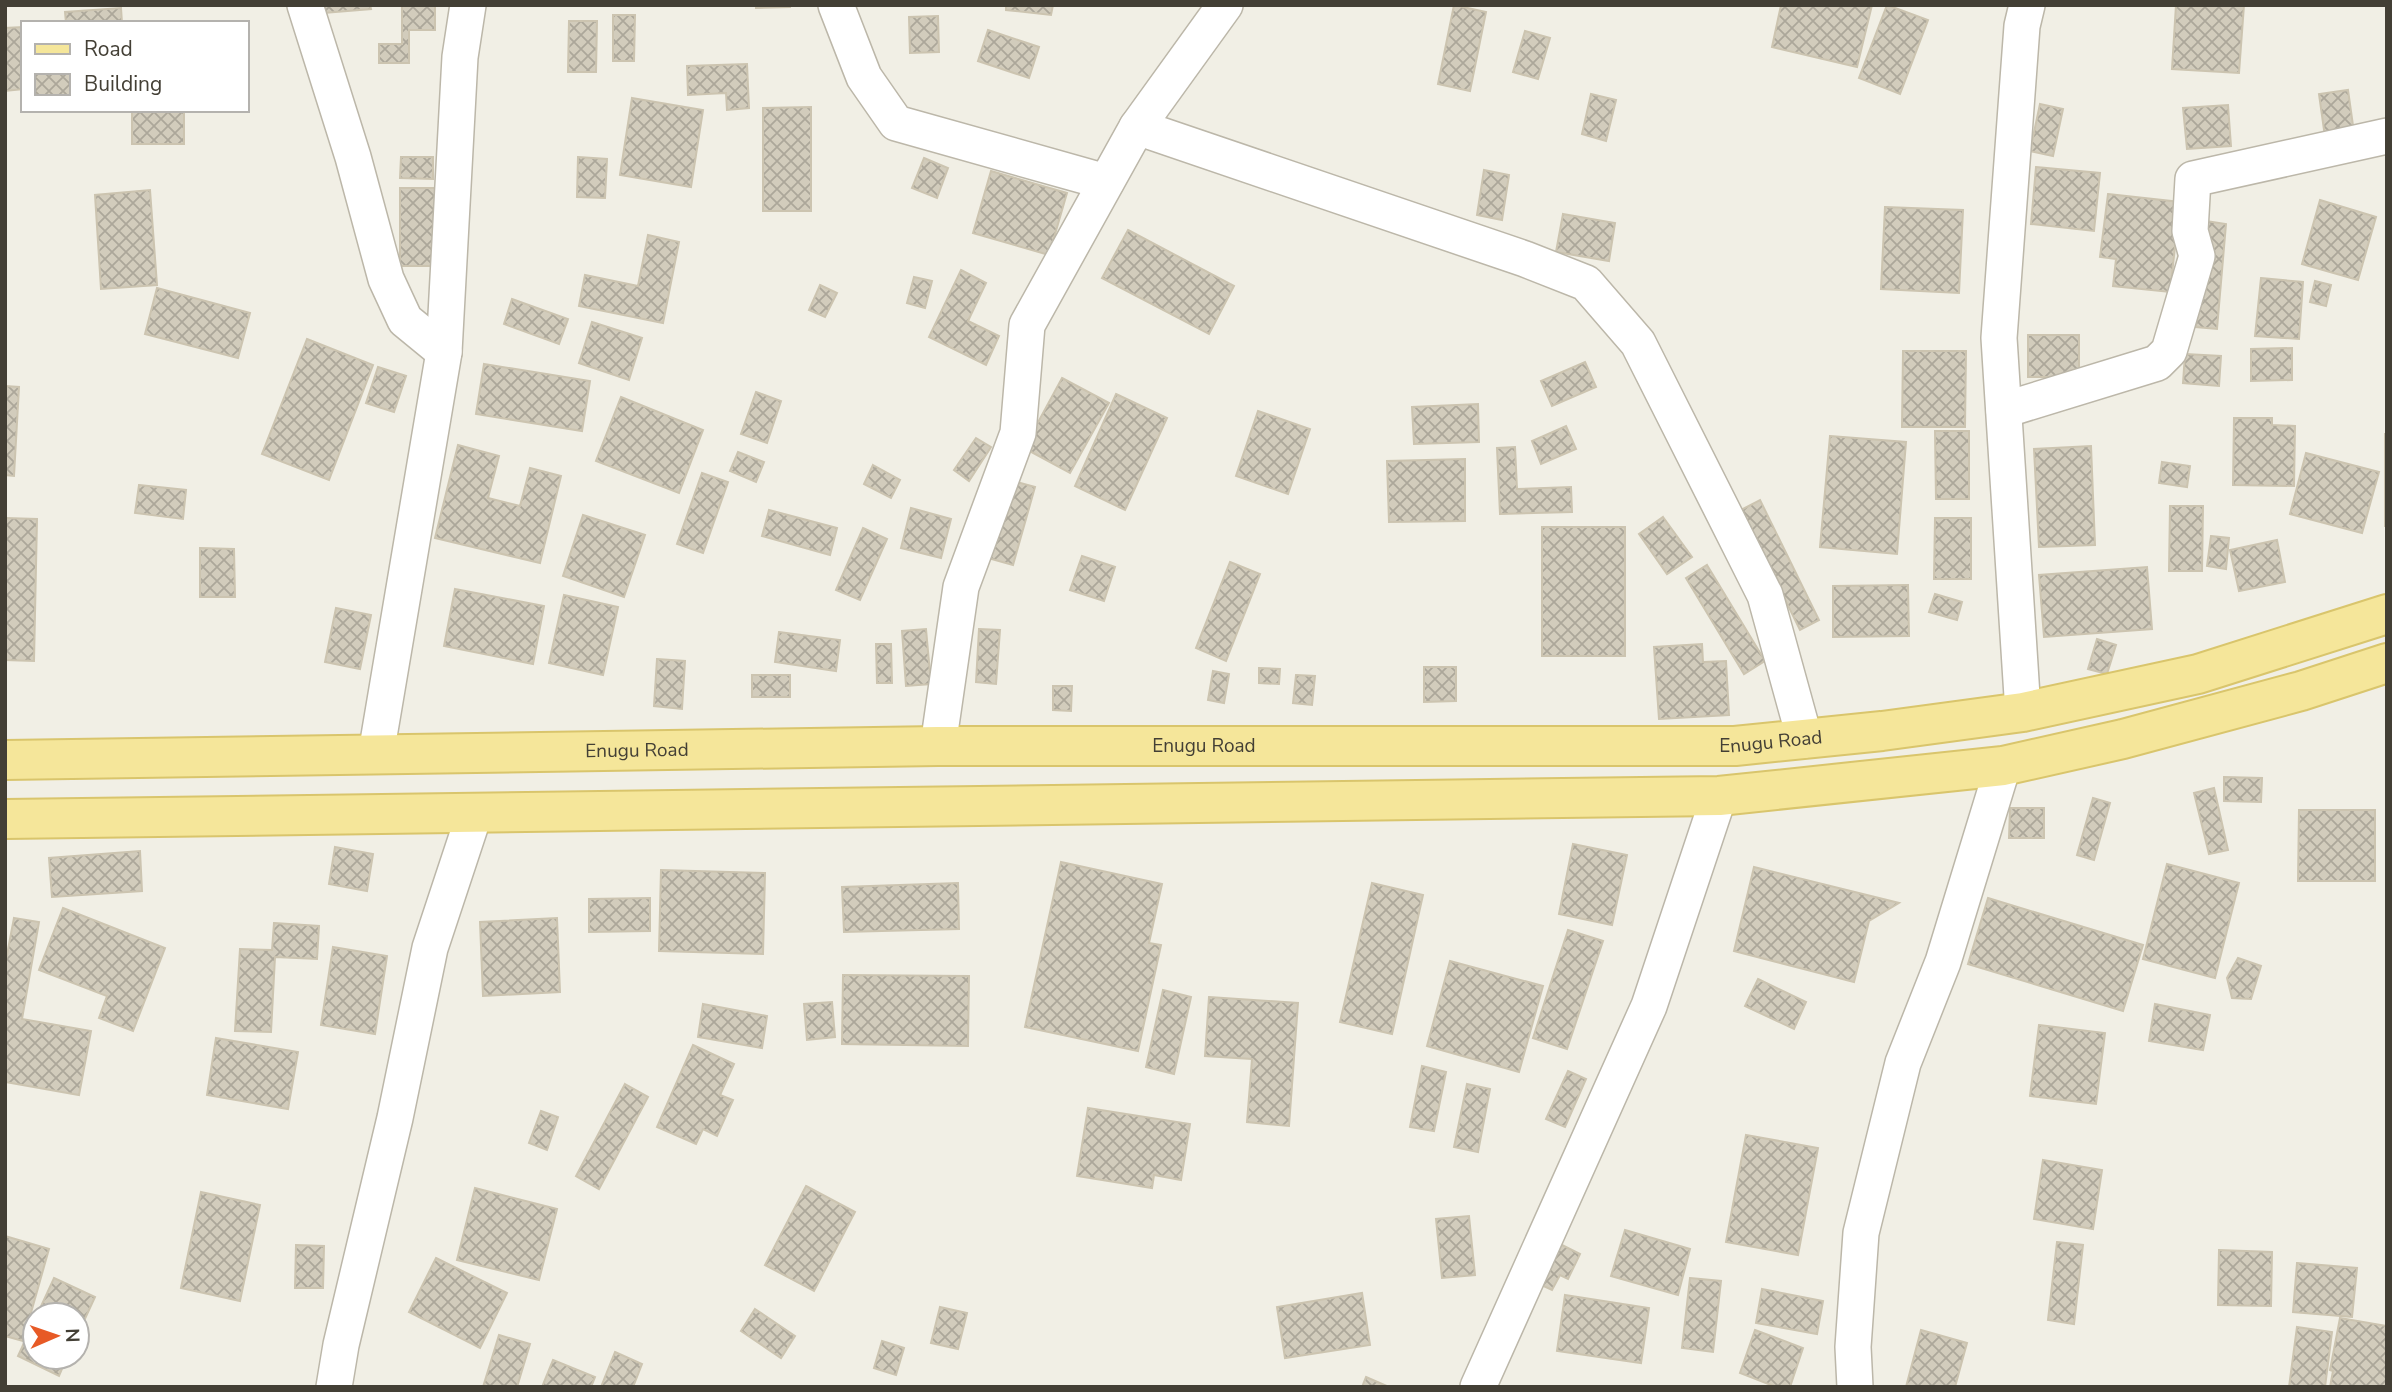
<svg xmlns="http://www.w3.org/2000/svg" width="2392" height="1392" viewBox="0 0 2392 1392" font-family="'Nunito Sans',sans-serif">
<defs>
<pattern id="building-cross-hatch" width="8" height="8" patternUnits="userSpaceOnUse" patternTransform="scale(1.75)"><rect width="8" height="8" fill="#d2ccbc"/><path d="M0 0l8 8M0 8l8-8" fill="none" stroke="#aca79a"/></pattern>
</defs>
<rect width="100%" height="100%" fill="#f1efe5"/>
<g fill="url(#building-cross-hatch)" stroke="#ccc4b0" stroke-width="2">
<path d="M323,5H370L371,9L324,13Z"/>
<path d="M402,5H435V30H409V63H379V44H402Z"/>
<path d="M756,5H790V7L756,8Z"/>
<path d="M1006,5H1053L1051,15L1006,10Z"/>
<path d="M1454,5L1486,12L1470,91L1438,84Z"/>
<path d="M1781,5H1872L1857,67L1772,47Z"/>
<path d="M1887,5L1928,20L1900,94L1859,78Z"/>
<path d="M2176,5H2244L2239,73L2172,69Z"/>
<path d="M121,8L122,23H66L65,12Z"/>
<path d="M613,15H635L634,61H613Z"/>
<path d="M938,16L939,52L910,53L909,17Z"/>
<path d="M569,21H597L596,72H568Z"/>
<path d="M23,27V89L5,91V28Z"/>
<path d="M988,30L1039,47L1029,78L978,61Z"/>
<path d="M1525,31L1550,38L1538,79L1513,72Z"/>
<path d="M747,64L749,108L727,110L726,93L688,95L687,66Z"/>
<path d="M2348,90L2355,140L2326,144L2319,94Z"/>
<path d="M1591,94L1616,100L1606,141L1582,134Z"/>
<path d="M632,98L703,110L691,187L620,175Z"/>
<path d="M2040,104L2063,109L2053,156L2030,151Z"/>
<path d="M2228,105L2231,146L2187,149L2183,108Z"/>
<path d="M811,107V211H763V108Z"/>
<rect x="132" y="110" width="52" height="34"/>
<path d="M401,157H433V179L400,178Z"/>
<path d="M578,157L607,159L605,198L577,197Z"/>
<path d="M924,158L948,168L937,198L912,188Z"/>
<path d="M2036,167L2100,173L2094,231L2031,224Z"/>
<path d="M1484,170L1509,175L1502,220L1477,215Z"/>
<path d="M991,171L1067,193L1049,255L973,233Z"/>
<path d="M400,188H436L435,266H400Z"/>
<path d="M150,190L157,285L101,289L95,195Z"/>
<path d="M2108,194L2180,202L2170,292L2113,286L2116,259L2100,257Z"/>
<path d="M2320,200L2376,217L2358,280L2302,264Z"/>
<path d="M1885,207L1963,210L1959,293L1881,289Z"/>
<path d="M1563,214L1615,223L1609,261L1556,252Z"/>
<path d="M2206,221L2226,224L2217,329L2196,327Z"/>
<path d="M1128,230L1234,286L1209,334L1102,278Z"/>
<path d="M648,235L679,242L663,323L579,306L585,275L638,286Z"/>
<path d="M961,270L986,283L968,321L999,336L986,365L929,337Z"/>
<path d="M914,277L932,281L925,308L907,303Z"/>
<path d="M2261,278L2303,282L2299,339L2255,336Z"/>
<path d="M2315,281L2331,285L2326,306L2310,302Z"/>
<path d="M820,285L837,293L825,317L809,310Z"/>
<path d="M157,288L250,313L238,358L145,334Z"/>
<path d="M512,299L568,319L559,344L504,324Z"/>
<path d="M592,322L642,338L629,380L579,363Z"/>
<rect x="2028" y="335" width="51" height="42"/>
<path d="M307,339L373,365L329,480L262,454Z"/>
<path d="M2292,348V380L2251,381V349Z"/>
<path d="M1903,351H1966L1965,427H1902Z"/>
<path d="M2185,354L2221,356L2219,386L2183,383Z"/>
<path d="M1585,362L1596,387L1552,406L1541,381Z"/>
<path d="M484,364L590,381L582,431L476,414Z"/>
<path d="M378,367L406,376L394,412L366,403Z"/>
<path d="M1062,378L1109,403L1070,473L1024,448Z"/>
<path d="M5,386L19,387L14,476L5,475Z"/>
<path d="M756,392L781,401L767,443L741,434Z"/>
<path d="M1116,394L1167,418L1125,510L1075,486Z"/>
<path d="M621,397L703,430L679,493L596,461Z"/>
<path d="M1478,404L1479,442L1414,444L1412,407Z"/>
<path d="M1258,411L1310,429L1288,494L1236,476Z"/>
<path d="M2234,418H2272V425L2295,426L2294,486L2233,485Z"/>
<path d="M1566,426L1576,449L1541,464L1532,441Z"/>
<path d="M1935,431H1969V499H1936Z"/>
<path d="M2385,434H2387L2385,527Z"/>
<path d="M1830,436L1906,442L1897,554L1820,547Z"/>
<path d="M976,438L991,447L969,481L954,470Z"/>
<path d="M458,445L499,456L488,498L520,506L530,468L561,476L540,563L435,538Z"/>
<path d="M2091,446L2095,545L2039,547L2034,449Z"/>
<path d="M1515,447L1517,489L1571,487L1572,512L1500,514L1497,448Z"/>
<path d="M738,452L764,462L756,482L730,471Z"/>
<path d="M2306,453L2379,472L2362,533L2290,514Z"/>
<path d="M1465,459V521L1389,522L1387,461Z"/>
<path d="M2162,462L2190,466L2187,487L2159,483Z"/>
<path d="M873,465L900,480L891,498L864,484Z"/>
<path d="M702,473L728,482L703,553L677,544Z"/>
<path d="M1002,478L1035,487L1013,565L981,556Z"/>
<path d="M139,485L186,490L183,519L135,513Z"/>
<path d="M1760,500L1819,620L1800,630L1741,510Z"/>
<path d="M2170,506H2203L2202,571H2169Z"/>
<path d="M911,508L951,519L941,558L901,548Z"/>
<path d="M769,510L837,528L830,555L762,536Z"/>
<path d="M583,515L645,535L624,597L563,576Z"/>
<path d="M1663,517L1692,557L1667,574L1639,534Z"/>
<path d="M5,518L37,519L34,661L5,660Z"/>
<path d="M1935,518H1971V579H1934Z"/>
<rect x="1542" y="527" width="83" height="129"/>
<path d="M863,528L887,539L860,600L836,590Z"/>
<path d="M2211,536L2229,538L2226,569L2207,566Z"/>
<path d="M2277,540L2285,582L2239,591L2230,550Z"/>
<path d="M200,548L234,549L235,597H200Z"/>
<path d="M1082,556L1115,567L1104,601L1070,590Z"/>
<path d="M1230,562L1260,574L1226,661L1196,648Z"/>
<path d="M1707,565L1765,661L1744,674L1686,578Z"/>
<path d="M2147,567L2152,629L2044,637L2039,575Z"/>
<path d="M1908,585L1909,636L1833,637V586Z"/>
<path d="M455,589L544,606L533,664L444,646Z"/>
<path d="M1935,594L1962,602L1957,620L1929,612Z"/>
<path d="M564,595L618,607L603,675L549,663Z"/>
<path d="M336,608L371,615L360,669L325,662Z"/>
<path d="M926,629L931,684L906,686L902,631Z"/>
<path d="M979,629L1000,630L996,684L976,682Z"/>
<path d="M779,632L840,640L836,671L775,662Z"/>
<path d="M2097,639L2116,645L2107,674L2088,669Z"/>
<path d="M876,644H891L892,683H877Z"/>
<path d="M1702,644L1703,662L1726,661L1729,715L1659,719L1654,647Z"/>
<path d="M657,659L685,661L682,709L654,706Z"/>
<path d="M1424,667H1456V701L1424,702Z"/>
<path d="M1259,668L1280,669L1279,684L1259,683Z"/>
<path d="M1213,671L1229,674L1224,703L1208,700Z"/>
<rect x="752" y="675" width="38" height="22"/>
<path d="M1296,675L1315,676L1312,705L1293,703Z"/>
<path d="M1053,686H1072L1071,711L1053,710Z"/>
<path d="M2224,777L2262,778L2261,802L2224,801Z"/>
<path d="M2214,788L2228,850L2209,854L2194,793Z"/>
<path d="M2093,798L2110,803L2094,860L2077,855Z"/>
<path d="M2010,808H2044V838H2009Z"/>
<path d="M2299,810H2375V881H2298Z"/>
<path d="M1573,844L1627,855L1612,925L1559,914Z"/>
<path d="M335,847L373,854L367,891L329,884Z"/>
<path d="M140,851L142,891L52,897L49,858Z"/>
<path d="M1061,862L1162,884L1149,943L1161,945L1138,1051L1025,1027Z"/>
<path d="M2167,864L2239,883L2215,978L2143,959Z"/>
<path d="M1754,867L1899,903L1869,921L1854,982L1734,951Z"/>
<path d="M661,870L765,873L763,954L659,951Z"/>
<path d="M958,883L959,929L844,932L842,887Z"/>
<path d="M1372,883L1423,895L1392,1034L1340,1022Z"/>
<path d="M650,898V931L589,932V899Z"/>
<path d="M1988,898L2143,945L2123,1011L1968,964Z"/>
<path d="M63,908L165,948L133,1031L99,1018L107,996L39,970Z"/>
<path d="M14,918L39,922L22,1019L91,1031L79,1095L5,1082V965Z"/>
<path d="M557,918L560,992L483,996L480,922Z"/>
<path d="M274,923L319,926L317,959L275,957L271,1032L235,1031L240,949L272,950Z"/>
<path d="M1568,930L1603,941L1567,1049L1533,1038Z"/>
<path d="M333,947L387,956L375,1034L321,1025Z"/>
<path d="M2238,958L2261,966L2251,999L2232,998L2227,978Z"/>
<path d="M1450,961L1543,986L1519,1072L1427,1046Z"/>
<path d="M843,975L969,976L968,1046L842,1044Z"/>
<path d="M1758,979L1806,1002L1794,1029L1745,1006Z"/>
<path d="M1163,990L1191,997L1174,1074L1146,1067Z"/>
<path d="M1209,997L1298,1003L1289,1126L1247,1122L1252,1059L1205,1056Z"/>
<path d="M832,1002L835,1037L807,1040L804,1004Z"/>
<path d="M703,1004L767,1016L762,1048L698,1037Z"/>
<path d="M2155,1004L2210,1015L2203,1050L2149,1041Z"/>
<path d="M2039,1025L2105,1033L2096,1104L2030,1096Z"/>
<path d="M216,1038L298,1052L288,1109L207,1095Z"/>
<path d="M693,1045L734,1064L720,1095L733,1100L717,1136L703,1129L696,1144L657,1127Z"/>
<path d="M1422,1066L1446,1072L1434,1131L1410,1127Z"/>
<path d="M1568,1071L1586,1079L1565,1127L1546,1119Z"/>
<path d="M625,1084L648,1097L599,1189L576,1176Z"/>
<path d="M1467,1084L1490,1089L1478,1152L1454,1147Z"/>
<path d="M1088,1108L1190,1124L1181,1180L1154,1175L1152,1188L1077,1176Z"/>
<path d="M541,1111L558,1117L547,1150L529,1143Z"/>
<path d="M1746,1135L1818,1148L1798,1255L1726,1242Z"/>
<path d="M2043,1160L2102,1170L2093,1229L2034,1219Z"/>
<path d="M806,1186L855,1212L814,1291L765,1265Z"/>
<path d="M475,1188L557,1209L539,1280L457,1260Z"/>
<path d="M201,1192L260,1205L240,1301L181,1288Z"/>
<path d="M1469,1216L1475,1275L1442,1278L1436,1219Z"/>
<path d="M1625,1230L1690,1249L1678,1295L1611,1276Z"/>
<path d="M5,1236L49,1249L23,1341L5,1336Z"/>
<path d="M1556,1242L1580,1254L1568,1279L1560,1275L1552,1290L1537,1283Z"/>
<path d="M2057,1242L2083,1245L2074,1324L2048,1320Z"/>
<path d="M296,1245L324,1246L323,1288H295Z"/>
<path d="M2219,1250L2272,1252L2271,1306L2218,1305Z"/>
<path d="M436,1258L507,1293L480,1348L409,1312Z"/>
<path d="M2297,1263L2357,1268L2352,1317L2293,1312Z"/>
<path d="M54,1278L95,1297L77,1336V1315H37Z"/>
<path d="M1690,1278L1721,1281L1713,1352L1682,1348Z"/>
<path d="M1762,1289L1823,1301L1817,1334L1756,1323Z"/>
<path d="M1362,1293L1370,1345L1285,1358L1277,1307Z"/>
<path d="M1565,1295L1649,1308L1641,1363L1557,1351Z"/>
<path d="M940,1307L967,1313L958,1349L931,1343Z"/>
<path d="M755,1309L795,1336L781,1358L741,1331Z"/>
<path d="M2340,1318L2387,1326V1387H2330L2333,1371L2330,1370Z"/>
<path d="M35,1319V1357H67L59,1376L18,1356Z"/>
<path d="M2297,1327L2332,1332L2325,1387H2289Z"/>
<path d="M1755,1330L1803,1348L1790,1387H1776L1740,1373Z"/>
<path d="M1921,1330L1967,1343L1955,1387H1906Z"/>
<path d="M499,1335L530,1344L517,1387H483Z"/>
<path d="M882,1341L904,1348L896,1375L874,1368Z"/>
<path d="M615,1352L642,1364L633,1387H601Z"/>
<path d="M553,1360L595,1377L591,1387H542Z"/>
<path d="M1366,1377L1389,1387H1362Z"/>
</g>
<g fill="none" stroke-linecap="round" stroke-linejoin="round">
<defs>
<g id="street">
<path d="M305,5L353,157L386,279L405,320L444,352"/>
<path d="M836,5L864,77L896,123L1106,182"/>
<path d="M1137,127L1225,5"/>
<path d="M2004,410L2157,363L2169,351L2197,256L2190,231L2193,179L2387,136"/>
<path d="M2023,712L1999,338L2022,26L2027,5"/>
<path d="M938,746L961,587L1018,433L1027,325L1137,127L1525,259L1586,283L1638,343L1765,595L1805,740"/>
<path d="M376,754L444,352L460,57L468,5"/>
<path d="M334,1387L341,1345L395,1118L430,948L475,812"/>
<path d="M1478,1387L1649,1006L1719,796"/>
<path d="M1855,1387L1853,1347L1861,1233L1903,1063L1943,962L2003,766"/>
</g>
<g id="primary">
<path id="s1" d="M5,760L938,746H1735L1882,731L2023,712L2198,674L2387,614"/>
<path d="M5,819L1719,796L2003,766L2123,739L2301,691L2387,663"/>
</g>
</defs>
<use href="#street" stroke="#bcb7a9" stroke-width="38"/>
<use href="#primary" stroke="#d9c56c" stroke-width="42"/>
<use href="#street" stroke="#fff" stroke-width="35"/>
<use href="#primary" stroke="#f5e69a" stroke-width="38"/>
</g>
<g text-anchor="middle" dominant-baseline="central" stroke-width="7" stroke-linejoin="round" paint-order="stroke">
<g font-size="19" fill="#433f35" stroke="#fff">
<text stroke="none"><textPath href="#s1" startOffset="1766">Enugu Road</textPath></text>
<text stroke="none"><textPath href="#s1" startOffset="1199">Enugu Road</textPath></text>
<text stroke="none"><textPath href="#s1" startOffset="632">Enugu Road</textPath></text>
</g>
</g>
<rect width="2392" height="1392" fill="none" stroke="#433f35" stroke-width="14"/>
<rect x="21" y="21" width="228" height="91" fill="#ffffff" stroke="#b4b2ae" stroke-width="2"/>
<rect x="35" y="44" width="35" height="10" fill="#f5e69a" stroke="#b4b2ae" stroke-width="2"/>
<text x="84" y="56" font-size="21" fill="#433f35">Road</text>
<rect x="35" y="74" width="35" height="21" fill="url(#building-cross-hatch)" stroke="#b4b2ae" stroke-width="2"/>
<text x="84" y="91" font-size="21" fill="#433f35">Building</text>
<g transform="translate(56 1336) rotate(88)"><circle r="33" fill="#ffffff" stroke="#b4b2ae" stroke-width="2"/>
<path d="M0-5L12 26L0 18L-12 26Z" fill="#e75a26"/>
<text y="-10" font-size="19" font-weight="bold" text-anchor="middle" fill="#433f35">N</text>
</g>
</svg>
